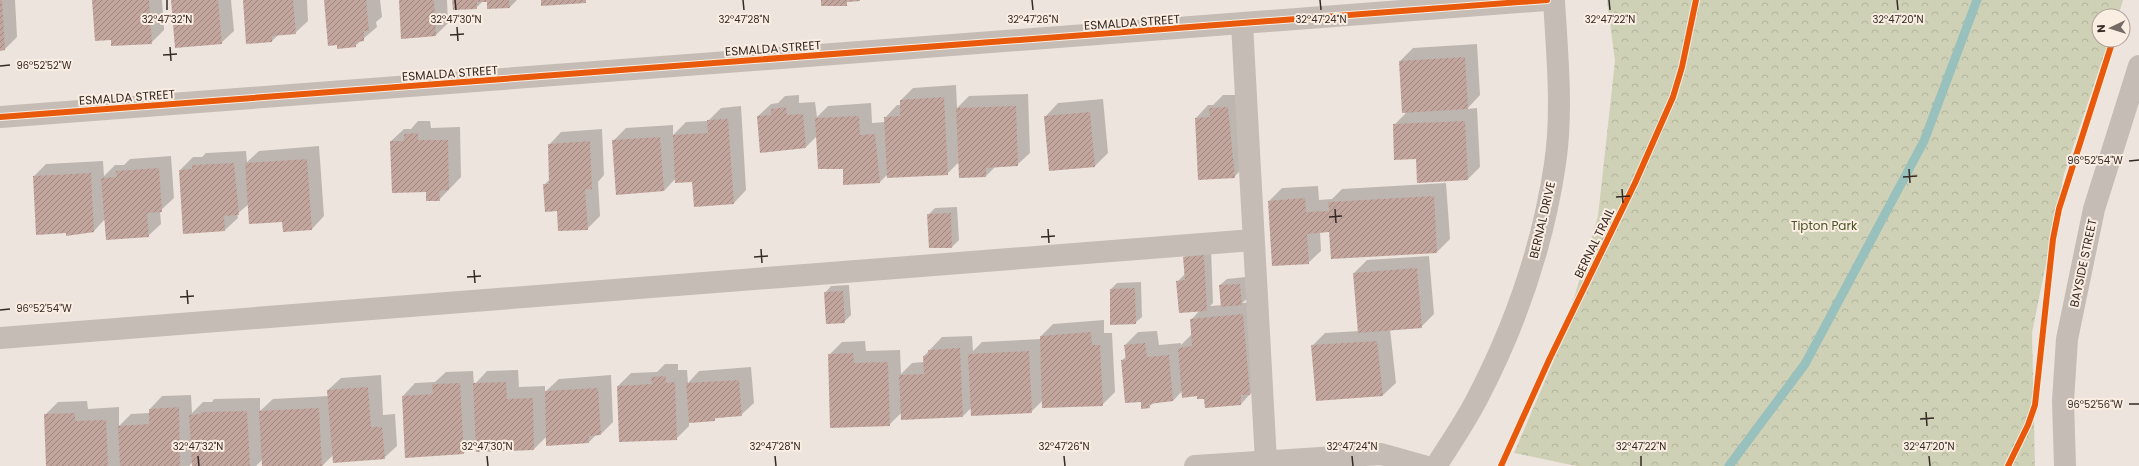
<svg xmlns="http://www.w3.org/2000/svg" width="2139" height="466" viewBox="0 0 2139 466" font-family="Poppins,sans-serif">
<defs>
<pattern id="park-crowns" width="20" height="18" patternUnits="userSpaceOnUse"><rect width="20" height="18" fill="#cfd1b6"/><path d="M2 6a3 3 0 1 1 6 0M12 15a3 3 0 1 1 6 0" fill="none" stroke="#b2b39c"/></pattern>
<pattern id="building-hatch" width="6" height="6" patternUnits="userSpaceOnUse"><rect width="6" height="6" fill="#c2a69e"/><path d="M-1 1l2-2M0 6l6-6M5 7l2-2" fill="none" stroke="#9e8781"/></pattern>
</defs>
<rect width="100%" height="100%" fill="#ede4dd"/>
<path fill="url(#park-crowns)" d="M1607,0H2123L2118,16H2099V40H2109L2064,174L2032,333L2035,466H1576L1514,453L1560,346L1598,216L1615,61Z"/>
<g fill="#0003">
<path d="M0,0H15L17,37L5,49L0,50Z"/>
<path d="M93,0H162L164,30L151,43L112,39Z"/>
<path d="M172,0H231L234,31L221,43Z"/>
<path d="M244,0H307L308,21L295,33L279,34L272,41L247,43Z"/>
<path d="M325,0H380L382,17L376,22L377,27L355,46Z"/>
<path d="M400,0H447L448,23L436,35Z"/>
<path d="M453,0H517L510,7L488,1H483L476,8Z"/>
<path d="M1477,44L1480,95L1467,109L1477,108L1480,167L1468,179L1417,158L1394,125L1407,112L1400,61L1413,48Z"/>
<path d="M956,85L957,108L969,96L1028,94L1030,153L1017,165L996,166L986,176L959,162L947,174H888L880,182L844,168L817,136L806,147L758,116L771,104L778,103L785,96L799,95V103L815,102L817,117L828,106L871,103L872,123L885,122V118L897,105H901V100L913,88Z"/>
<path d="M1223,95H1240L1247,164L1234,177L1199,179L1196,118L1208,105H1213Z"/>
<path d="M1103,99L1108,153L1095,166L1046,116L1058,103Z"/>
<path d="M741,106L746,190L734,203L693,181L676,178L664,191L613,141L626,128L673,125V135L686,122L708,121L721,108Z"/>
<path d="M418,121H430L431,128L460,127L461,177L439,200L427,191L391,141L404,129H411Z"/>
<path d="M602,129L604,175L598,182L600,216L587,229L558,210L544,185L550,179L549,145L561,132Z"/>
<path d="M319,146L324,216L312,229L283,221L249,204L237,214L238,218L225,230L184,233L180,170L193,157H202L206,153L246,151L247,162L259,151Z"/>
<path d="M171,156L174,198L160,211L161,224L148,236L105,219L94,231L67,232L34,176L46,164L103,161L104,176L115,165H124L130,159Z"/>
<path d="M1446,183L1450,239L1437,252L1330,231L1320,232L1321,251L1308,263L1269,201L1282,188L1318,186L1319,200L1332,199L1342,189Z"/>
<path d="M957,207L959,240L952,247H930L928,215L935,208Z"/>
<path d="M1211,249L1213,303L1210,306L1222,305L1220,285L1227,279L1246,277L1248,298L1242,303L1255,302L1253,391L1241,404L1205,398L1182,391L1173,401L1154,402L1149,407L1142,401L1122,360L1127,356L1125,345L1138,332L1157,331L1159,345L1181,343V345L1191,335V320L1200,310L1178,281L1185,274L1184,257L1191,251Z"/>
<path d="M1429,256L1434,314L1421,327L1390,329L1396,383L1383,395L1317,400L1312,346L1325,333L1359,331L1354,273L1367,260Z"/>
<path d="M1141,282L1142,317L1135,323L1111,289L1117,283Z"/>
<path d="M849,285L851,315L844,322L825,293L831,286Z"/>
<path d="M1104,320V333H1112L1115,392L1102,405L1043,400L1031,412L972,407L963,416L901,413L889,425L829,355L842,342L865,341L866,351L900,350L901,374L912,363L924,362V356L942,337L972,336L973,351L982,342L1041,339V336L1053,324Z"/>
<path d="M665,364H678V370H687L688,383L699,371L751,367L754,403L741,415L689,422V426L676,439L620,441L618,386L631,373L657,372Z"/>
<path d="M518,370L519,387L545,386V392L559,379L611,375L613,422L601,434L596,435L589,442L547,436L534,449L476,441L464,453L403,396L415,383L435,382L446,372L473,371L474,385L487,371Z"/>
<path d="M381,375L383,415L395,414L397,446L384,458L333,455L322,466H263L262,460L256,466H193L192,463L189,466H47L45,415L58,402L87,401L88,409L119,407V426L131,414L150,413V409L162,396L191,395L192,413L203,402H212L214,399L260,398V411L273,399L329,396L328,390L341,378Z"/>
</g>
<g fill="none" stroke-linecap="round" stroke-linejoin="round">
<path stroke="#98c0bd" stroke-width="9" d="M1729,466L1805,364L1924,141L1977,0"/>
</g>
<g fill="url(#building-hatch)">
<path d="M0,0H2L5,50L0,51Z"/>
<path d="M92,0H149L152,44L111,46V40L95,41Z"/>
<path d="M171,0H218L222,44L175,48Z"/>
<path d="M243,0H293L296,34L272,36V42L246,44Z"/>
<path d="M324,0H366L369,31H364V41L356,42V47L337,49V45L328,46Z"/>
<path d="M399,0H434L436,36L401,39Z"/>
<path d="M452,0H509L510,8L487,9V2H477V9L453,10Z"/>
<path d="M541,0H586V3L541,6Z"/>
<path d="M821,0H860V1L847,2V6H821Z"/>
<path d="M1465,57L1468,109L1402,113L1399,61Z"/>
<path d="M944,97L948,175L887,178L884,117L900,116V100Z"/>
<path d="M1016,106L1018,166L986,168V177L959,178L956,108Z"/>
<path d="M786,107L787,115L803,114L806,148L760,153L757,116L771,115V109Z"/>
<path d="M1228,107L1235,178L1198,180L1195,118L1210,117L1209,108Z"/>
<path d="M1090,112L1095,167L1049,171L1044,116Z"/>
<path d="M859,116L860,135L875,134L880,183L843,185V169H818L815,118Z"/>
<path d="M728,119L734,204L694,207L692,182L675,183L673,135L708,133L707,120Z"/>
<path d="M1465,121L1468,180L1417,183L1416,159L1394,160L1393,124Z"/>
<path d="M418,133V140H448L449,190L439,191L440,201H426V192L392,193L390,141H404V134Z"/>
<path d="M660,137L664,191L616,195L612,140Z"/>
<path d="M590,141L592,189H585L588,230L558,231L557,211L545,212L543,184H549L548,144Z"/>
<path d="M307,159L312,230L283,232L282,222L249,224L245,163Z"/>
<path d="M234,163L239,215L224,216L225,231L183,234L179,170L192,169V165Z"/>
<path d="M159,168L162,212L147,213L149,237L106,240L101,178L117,177L116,171Z"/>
<path d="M91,173L94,232L66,236V233L36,235L33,176Z"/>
<path d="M1434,196L1437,253L1331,259L1329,232L1307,234L1309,264L1272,266L1268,201L1305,198L1306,212L1329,211L1328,202Z"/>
<path d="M951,213L952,248H929L927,214Z"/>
<path d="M1204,255L1207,311L1179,313L1176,281L1185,280L1183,257Z"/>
<path d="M1417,268L1422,328L1358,333L1353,273Z"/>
<path d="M1240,284L1242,305L1221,307L1219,285Z"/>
<path d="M1135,288L1136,324L1110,325V289Z"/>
<path d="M843,291L845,323L826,324L824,292Z"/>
<path d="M1243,314L1250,395H1241V405L1205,408L1204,399H1197V396L1182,398L1178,348L1192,346L1190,319Z"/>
<path d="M1091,332L1092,345H1100L1103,406L1042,408L1040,336Z"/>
<path d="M1377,341L1383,396L1316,401L1311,345Z"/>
<path d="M1145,343L1147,357L1169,355L1173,401L1149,404L1150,408L1141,409V402L1125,403L1121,360H1126L1124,345Z"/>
<path d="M960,348L963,417L901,420L899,375L924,374L923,356L928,355V350Z"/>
<path d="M1029,351L1032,413L971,416L968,354Z"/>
<path d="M853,353L854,363L888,362L890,426L830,428L828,354Z"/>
<path d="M666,376V383L675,382L677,440L619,442L617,386L652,384L651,377Z"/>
<path d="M739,380L742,416L715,418V421L689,423L686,383Z"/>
<path d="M506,382L507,399L533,398L534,450L476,452L473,383Z"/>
<path d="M460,383L464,454L405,458L402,396L433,394L432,384Z"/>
<path d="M368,387L371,427H382L385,459L333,463L327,390Z"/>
<path d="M598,388L601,435L589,436V443L546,446L545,391Z"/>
<path d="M179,407L180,466H120L118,426L149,424V409Z"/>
<path d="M319,408L322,466H262L259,411Z"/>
<path d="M247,411L250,466H192L189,415L201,414V412Z"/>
<path d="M75,413V421L106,420L108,466H46L44,414Z"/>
</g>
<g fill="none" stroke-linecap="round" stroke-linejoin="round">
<g stroke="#c5bcb6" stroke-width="22">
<path d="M1242,24L1266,461"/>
<path d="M0,117L1547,0"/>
<path d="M0,338L1253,240"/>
<path d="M1195,466L1381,454L1424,466"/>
<path d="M1436,466C1450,444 1465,422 1477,399C1515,326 1543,245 1555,164C1563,110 1557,54 1554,0"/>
<path d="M2065,466L2063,401L2067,339L2094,209L2139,66"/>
</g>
<defs>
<g id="cycleway">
<path d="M0,117L1547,0"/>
<path d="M1501,466L1549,360L1635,183L1673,97L1682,67L1696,0"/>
<path d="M2008,466L2028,425L2035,405L2053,239L2059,209L2113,40"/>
</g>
</defs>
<use href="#cycleway" stroke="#faeee3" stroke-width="8"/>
<use href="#cycleway" stroke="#e8590c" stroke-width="6"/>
</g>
<path fill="none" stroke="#352925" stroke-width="1.5" d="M167,0V10M455,0L456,10M743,0L744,10M1032,0L1033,10M1320,0L1321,10M1609,0L1610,10M1897,0L1898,10M457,27L458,41M450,35L464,34M170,47L171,61M163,55L177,54M0,66L10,65M2129,161L2139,160M1909,169L1910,183M1903,177L1917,176M1622,189L1623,203M1616,197L1630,196M1335,209L1336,223M1329,217L1342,216M1048,229L1049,243M1041,237L1055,236M761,249L762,263M754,257L768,256M474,270L475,283M467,277L481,276M187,290L188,304M180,297L194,296M0,310L10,309M2129,404H2139M1926,412L1927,426M1920,419L1934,418M198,456L199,466M487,456L488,466M775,456L776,466M1064,456L1065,466M1352,456L1353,466M1641,456V466M1929,456L1930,466"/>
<g text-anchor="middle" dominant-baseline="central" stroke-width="4" stroke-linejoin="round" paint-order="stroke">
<g font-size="12" fill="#352925" stroke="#faeee3">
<text transform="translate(1132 22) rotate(-4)">ESMALDA STREET</text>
<text transform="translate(773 48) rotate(-4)">ESMALDA STREET</text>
<text transform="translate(450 73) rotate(-4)">ESMALDA STREET</text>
<text transform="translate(127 97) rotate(-4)">ESMALDA STREET</text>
<text transform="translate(1542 220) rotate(-77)">BERNAL DRIVE</text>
<text transform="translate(1594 243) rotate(-64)">BERNAL TRAIL</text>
<text transform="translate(2083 263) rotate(-78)">BAYSIDE STREET</text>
</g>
<g font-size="12" fill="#485527" stroke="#faeee3">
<text x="1824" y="225">Tipton Park</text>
</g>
</g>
<g font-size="10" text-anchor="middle" fill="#352925" stroke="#faeee3" stroke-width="4" stroke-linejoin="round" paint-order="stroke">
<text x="167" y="23">32°47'32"N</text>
<text x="456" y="23">32°47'30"N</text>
<text x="744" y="23">32°47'28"N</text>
<text x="1033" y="23">32°47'26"N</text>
<text x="1321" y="23">32°47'24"N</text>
<text x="1610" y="23">32°47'22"N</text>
<text x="1898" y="23">32°47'20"N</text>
<text x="44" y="69">96°52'52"W</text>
<text x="2095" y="164">96°52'54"W</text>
<text x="44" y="312">96°52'54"W</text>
<text x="2095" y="408">96°52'56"W</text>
<text x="198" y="450">32°47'32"N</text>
<text x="487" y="450">32°47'30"N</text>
<text x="775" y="450">32°47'28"N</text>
<text x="1064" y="450">32°47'26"N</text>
<text x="1352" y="450">32°47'24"N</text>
<text x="1641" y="450">32°47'22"N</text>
<text x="1929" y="450">32°47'20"N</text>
</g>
<g transform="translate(2111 28) rotate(266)"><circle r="19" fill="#faeee3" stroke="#ab9f97"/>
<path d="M0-3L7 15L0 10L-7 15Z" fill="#756a65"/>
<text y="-6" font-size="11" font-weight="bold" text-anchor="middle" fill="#352925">N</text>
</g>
</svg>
